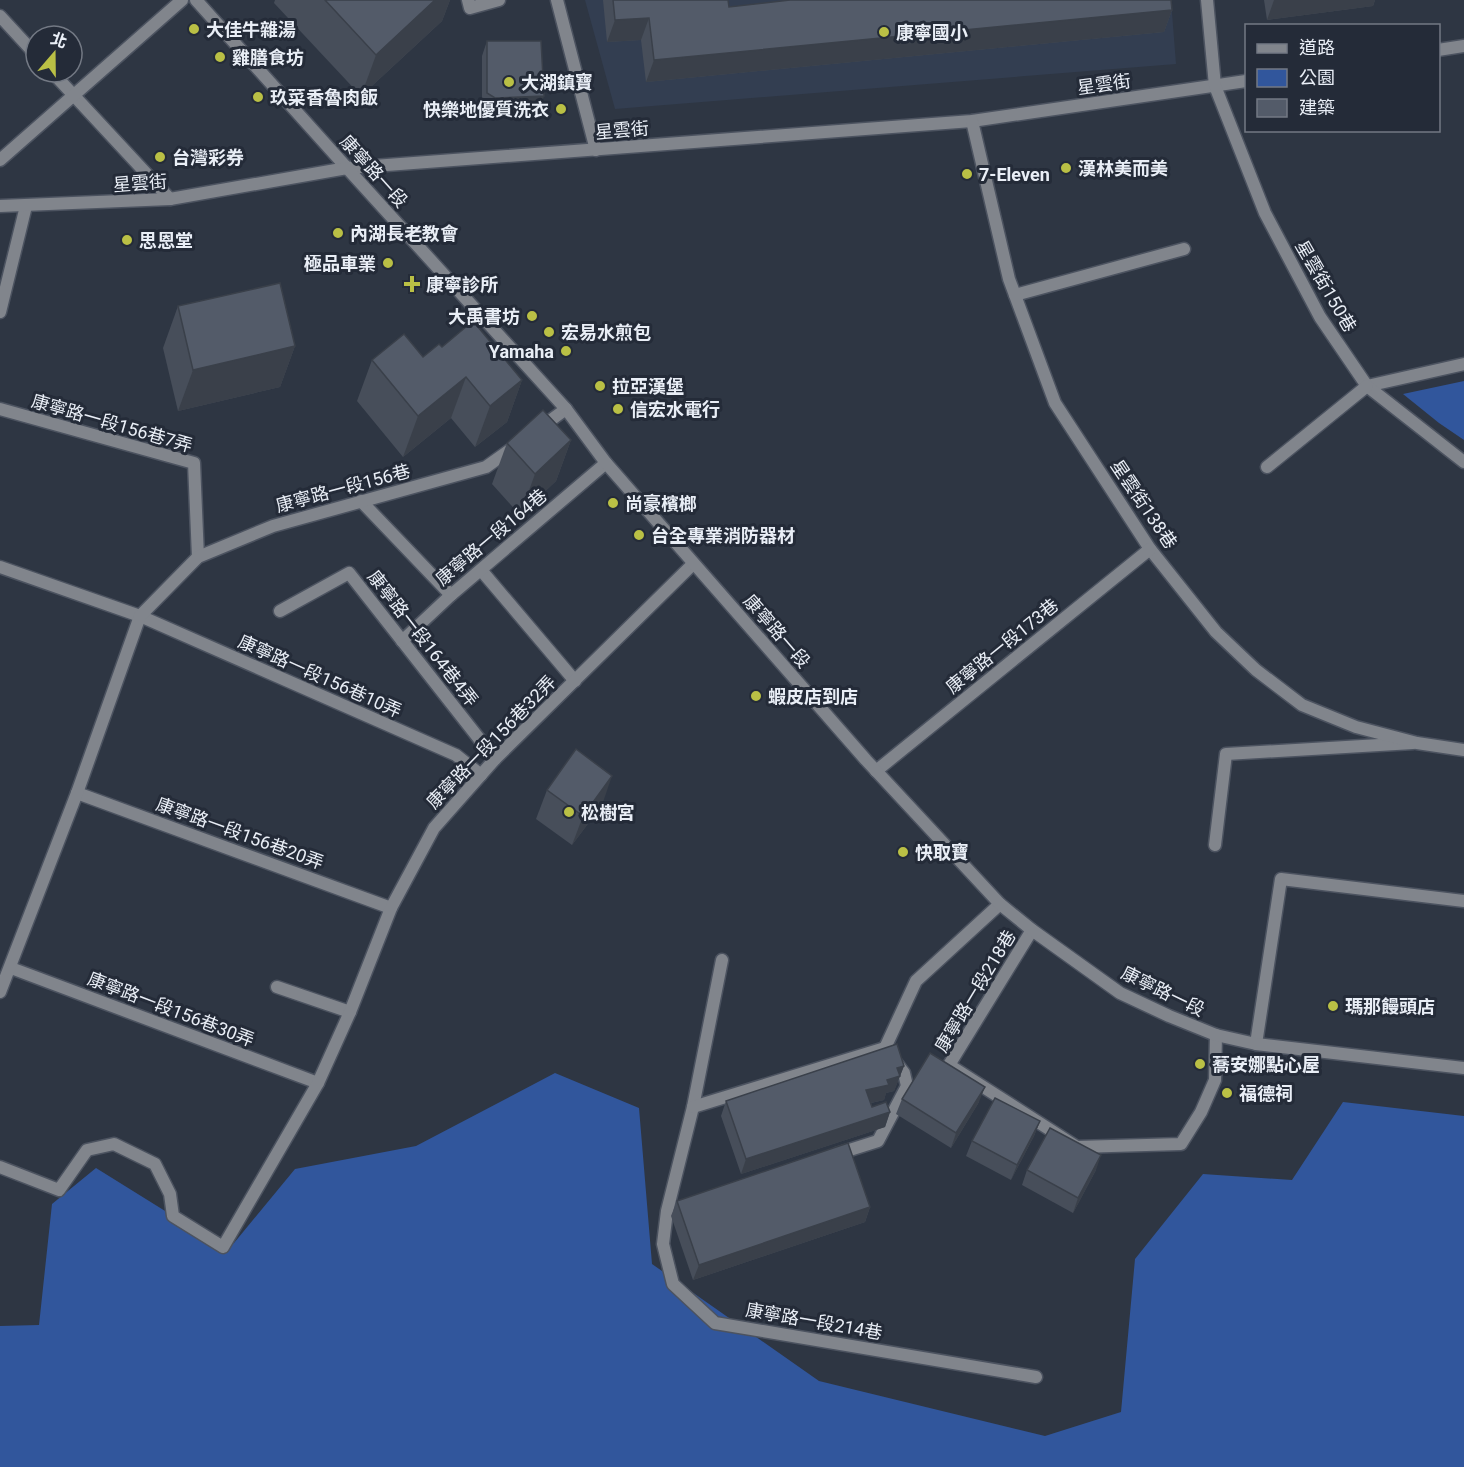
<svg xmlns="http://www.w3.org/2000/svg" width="1464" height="1467" viewBox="0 0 1464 1467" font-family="Roboto,'Noto Sans TC',sans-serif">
<rect width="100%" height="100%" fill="#2e3643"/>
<path fill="#333e51" d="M585,0H1171L1176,64L615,109Z"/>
<g fill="#31569c">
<path d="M1464,381V440L1439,423L1403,394Z"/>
<path d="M555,1073L639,1108L652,1264L819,1381L1045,1436L1121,1412L1135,1259L1203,1174L1292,1180L1343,1102L1464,1116V1467H0V1326L39,1325L52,1204L96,1168L223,1247L234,1243L295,1169L416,1146Z"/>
</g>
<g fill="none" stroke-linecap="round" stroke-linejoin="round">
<defs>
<g id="service">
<path d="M468,0L470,8L499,0"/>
<path d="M0,16L36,55"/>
<path d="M52,72L170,199"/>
<path d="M0,160L182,0"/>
<path d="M1015,295L1184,249"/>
<path d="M0,312L26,206"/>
<path d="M1367,386L1464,364"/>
<path d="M0,409L194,463L198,557"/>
<path d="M540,428L566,409"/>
<path d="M361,501L451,595"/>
<path d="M0,567L140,616L456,755L481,775"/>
<path d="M481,570L575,681"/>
<path d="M280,611L349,573L495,759"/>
<path d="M402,641L451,595L606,463"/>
<path d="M77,793L391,908"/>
<path d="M1215,845L1226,754L1413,743"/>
<path d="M1032,930L949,1065L1077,1147L1181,1144L1201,1112L1215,1080L1216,1035"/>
<path d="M722,960L693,1107L667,1211L663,1244L673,1284L715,1323L1036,1377"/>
<path d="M11,968L318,1083"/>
<path d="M277,987L350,1012"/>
<path d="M0,992L77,793L140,616L198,557L273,526L486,467L514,447"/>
<path d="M1256,1044L1281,879L1464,901"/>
<path d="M693,1107L885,1048"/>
<path d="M837,1154L878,1141L907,1086L904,1073L885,1048L916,981L1000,904"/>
<path d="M0,1167L59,1190L87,1150L114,1144L155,1164L170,1194L173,1216L223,1247L318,1083L350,1012L391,908L434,828L495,759L693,564"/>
</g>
<g id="minor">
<path d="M196,0L347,168L972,121L1246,81"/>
<path d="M557,0L596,150"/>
<path d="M1207,0L1215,86L1265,213L1320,317L1367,386L1464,462"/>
<path d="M1438,50L1464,46"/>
<path d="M972,121L1009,279L1055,403L1150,549L1216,632L1256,670L1302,705L1356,727L1417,743L1464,750"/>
<path d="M1267,467L1367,386"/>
<path d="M876,771L1150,549"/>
</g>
<path id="tertiary" d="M0,206L170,199L347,168L566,409L606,463L866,760L1000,904L1032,930L1120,993L1169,1016L1216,1035L1256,1044L1464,1068"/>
</defs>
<use href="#service" stroke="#4c5360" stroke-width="15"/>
<use href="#minor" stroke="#4c5360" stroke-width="15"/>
<use href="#tertiary" stroke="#4c5360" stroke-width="15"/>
<use href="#service" stroke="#81858c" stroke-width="12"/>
<use href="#minor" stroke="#81858c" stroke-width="12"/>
<use href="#tertiary" stroke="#81858c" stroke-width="12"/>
</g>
<g fill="#474e5a">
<path d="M275,0H450L442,21L361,96L274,3Z"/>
<path d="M603,0H728L729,7L1172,10L1164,32L646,82L641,40L607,42Z"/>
<path d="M1264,0H1375L1373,6L1267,20Z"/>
<path d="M487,41L539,111L489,113L482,108V56Z"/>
<path d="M178,306L295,346L280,387L178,411L163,348Z"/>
<path d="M442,347L522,380L507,422L475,447L451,418L403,457L357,401L372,360L423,357Z"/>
<path d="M571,440L556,481L520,515L492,484L507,443Z"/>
<path d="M547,790L602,805L572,845L536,819Z"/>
<path d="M904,1066L894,1091L886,1093L884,1100L871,1103L872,1107L890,1112L885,1127L741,1174L721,1116L726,1101Z"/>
<path d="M902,1099L979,1102L951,1148L896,1114Z"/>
<path d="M1040,1121L1034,1136L1011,1180L966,1156L972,1141Z"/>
<path d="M1027,1170H1096L1073,1213L1022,1185Z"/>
<path d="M677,1201L870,1207L865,1222L693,1280L671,1216Z"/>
</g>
<g fill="#3a404a">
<path d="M435,0H450L442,21L361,96L376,55Z"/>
<path d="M1274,0H1375L1373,6L1267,20Z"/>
<path d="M1172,10L1164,32L646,82L654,60Z"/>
<path d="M649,18L641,40L607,42L615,20Z"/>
<path d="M544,96L539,111L489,113L495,98Z"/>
<path d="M295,346L280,387L178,411L193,370Z"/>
<path d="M466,377L451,418L403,457L418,416Z"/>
<path d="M522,380L507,422L475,447L490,406Z"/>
<path d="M571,440L556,481L520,515L535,474Z"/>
<path d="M612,776L602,805L572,845L583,816Z"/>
<path d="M904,1066L894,1091L886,1093L884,1100L861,1105L866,1090L887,1080L897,1068Z"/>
<path d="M985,1087L979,1102L951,1148L956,1133Z"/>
<path d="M890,1112L885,1127L741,1174L746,1159Z"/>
<path d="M1040,1121L1034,1136L1011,1180L1017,1165Z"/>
<path d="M1101,1155L1096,1170L1073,1213L1078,1198Z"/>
<path d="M870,1207L865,1222L693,1280L699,1265Z"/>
</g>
<g fill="#535b69" stroke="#3a404a" stroke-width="1.5">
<path d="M325,0H435L376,55Z"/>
<path d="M613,0H728L729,7L790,0H1171L1172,10L654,60L649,18L615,20Z"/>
<path d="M487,41H541L544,96L495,98L487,93Z"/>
<path d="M280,283L295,346L193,370L178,306Z"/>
<path d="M473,321L522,380L490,406L466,377L418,416L372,360L404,334L423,357L439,344L442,347Z"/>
<path d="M543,410L571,440L535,474L507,443Z"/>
<path d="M576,749L612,776L583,816L547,790Z"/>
<path d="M897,1044L904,1066L897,1068L900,1076L887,1080L889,1085L866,1090L872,1107L886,1102L890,1112L746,1159L726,1101Z"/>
<path d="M930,1053L985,1087L956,1133L902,1099Z"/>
<path d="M995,1098L1040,1121L1017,1165L972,1141Z"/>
<path d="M1050,1128L1101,1155L1078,1198L1027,1170Z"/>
<path d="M848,1143L870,1207L699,1265L677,1201Z"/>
</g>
<g fill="#bac045" stroke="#242b38" stroke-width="2">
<circle cx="194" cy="29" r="6"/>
<circle cx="884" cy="32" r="6"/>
<circle cx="220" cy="57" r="6"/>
<circle cx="509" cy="82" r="6"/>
<circle cx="258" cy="97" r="6"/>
<circle cx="561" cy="109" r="6"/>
<circle cx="160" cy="157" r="6"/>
<circle cx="1066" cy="168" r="6"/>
<circle cx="967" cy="174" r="6"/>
<circle cx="338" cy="233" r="6"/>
<circle cx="127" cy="240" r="6"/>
<circle cx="388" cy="263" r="6"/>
<path d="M409 275h6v6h6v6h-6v6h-6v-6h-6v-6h6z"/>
<circle cx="532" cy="316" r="6"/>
<circle cx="549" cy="332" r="6"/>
<circle cx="566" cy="351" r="6"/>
<circle cx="600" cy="386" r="6"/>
<circle cx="618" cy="409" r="6"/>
<circle cx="613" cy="503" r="6"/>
<circle cx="639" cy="535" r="6"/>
<circle cx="756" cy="696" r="6"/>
<circle cx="569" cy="812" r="6"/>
<circle cx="903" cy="852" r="6"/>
<circle cx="1333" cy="1006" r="6"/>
<circle cx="1200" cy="1064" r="6"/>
<circle cx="1227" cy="1093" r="6"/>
</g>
<g text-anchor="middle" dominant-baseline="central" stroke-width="6" stroke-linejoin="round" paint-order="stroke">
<g font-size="18" font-weight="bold" fill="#e9eef6" stroke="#242b38" text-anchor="start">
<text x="206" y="29">大佳牛雜湯</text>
<text x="896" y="32">康寧國小</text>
<text x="232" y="57">雞膳食坊</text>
<text x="521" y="82">大湖鎮寶</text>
<text x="270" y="97">玖菜香魯肉飯</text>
<text x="549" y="109" text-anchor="end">快樂地優質洗衣</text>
<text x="172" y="157">台灣彩券</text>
<text x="1078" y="168">漢林美而美</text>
<text x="979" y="174">7-Eleven</text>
<text x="350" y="233">內湖長老教會</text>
<text x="139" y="240">思恩堂</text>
<text x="376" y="263" text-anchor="end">極品車業</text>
<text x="426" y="284">康寧診所</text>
<text x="520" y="316" text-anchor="end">大禹書坊</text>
<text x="561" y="332">宏易水煎包</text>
<text x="554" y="351" text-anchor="end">Yamaha</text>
<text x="612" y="386">拉亞漢堡</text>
<text x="630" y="409">信宏水電行</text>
<text x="625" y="503">尚豪檳榔</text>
<text x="651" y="535">台全專業消防器材</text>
<text x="768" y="696">蝦皮店到店</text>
<text x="581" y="812">松樹宮</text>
<text x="915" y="852">快取寶</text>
<text x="1345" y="1006">瑪那饅頭店</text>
<text x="1212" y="1064">蕎安娜點心屋</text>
<text x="1239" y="1093">福德祠</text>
</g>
<g font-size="18" fill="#e9eef6" stroke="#242b38">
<text transform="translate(1104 84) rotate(-8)">星雲街</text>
<text transform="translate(622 130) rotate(-5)">星雲街</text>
<text transform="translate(374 171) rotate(48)">康寧路一段</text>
<text transform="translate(140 183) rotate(-4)">星雲街</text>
<text transform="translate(1326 286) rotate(60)">星雲街150巷</text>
<text transform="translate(112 423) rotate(16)">康寧路一段156巷7弄</text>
<text transform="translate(343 488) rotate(-15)">康寧路一段156巷</text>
<text transform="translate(1144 504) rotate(56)">星雲街138巷</text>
<text transform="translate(491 537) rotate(-40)">康寧路一段164巷</text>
<text transform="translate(777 631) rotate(49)">康寧路一段</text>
<text transform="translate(423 638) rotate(52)">康寧路一段164巷4弄</text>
<text transform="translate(1002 646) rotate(-39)">康寧路一段173巷</text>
<text transform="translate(320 676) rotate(24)">康寧路一段156巷10弄</text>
<text transform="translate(491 742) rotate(-46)">康寧路一段156巷32弄</text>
<text transform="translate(240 833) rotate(20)">康寧路一段156巷20弄</text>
<text transform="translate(975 991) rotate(-59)">康寧路一段218巷</text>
<text transform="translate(1163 991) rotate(26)">康寧路一段</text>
<text transform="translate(171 1009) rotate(21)">康寧路一段156巷30弄</text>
<text transform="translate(814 1321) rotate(10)">康寧路一段214巷</text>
</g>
</g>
<rect x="1245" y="24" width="195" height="108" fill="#242b38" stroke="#737984" stroke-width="1.5"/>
<rect x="1257" y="44" width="30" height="9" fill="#81858c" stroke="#737984" stroke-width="1.5"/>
<text x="1299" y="54" font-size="18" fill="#e9eef6">道路</text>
<rect x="1257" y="69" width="30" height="18" fill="#31569c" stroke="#737984" stroke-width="1.5"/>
<text x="1299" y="84" font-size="18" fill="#e9eef6">公園</text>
<rect x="1257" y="99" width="30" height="18" fill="#535b69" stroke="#737984" stroke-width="1.5"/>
<text x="1299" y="114" font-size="18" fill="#e9eef6">建築</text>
<g transform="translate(54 54) rotate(20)"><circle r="28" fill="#242b38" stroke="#737984" stroke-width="1.5"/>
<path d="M0-4.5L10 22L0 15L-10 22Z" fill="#bac045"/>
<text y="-9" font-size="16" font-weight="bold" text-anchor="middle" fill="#e9eef6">北</text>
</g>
</svg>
